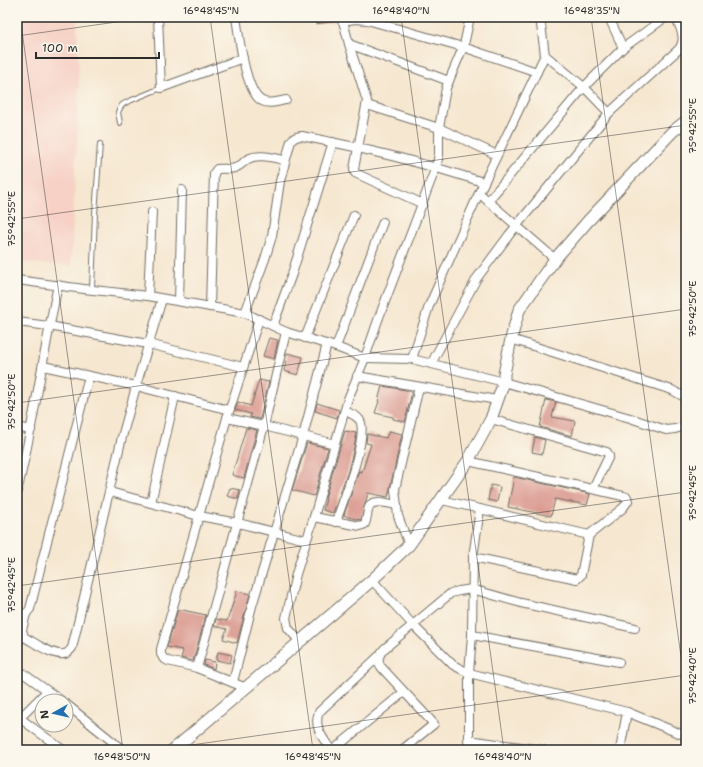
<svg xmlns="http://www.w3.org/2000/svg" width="703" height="767" viewBox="0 0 703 767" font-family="'Shantell Sans',sans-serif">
<rect width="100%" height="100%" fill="#fbf7ec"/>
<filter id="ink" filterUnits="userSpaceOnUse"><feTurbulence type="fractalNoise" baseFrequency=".025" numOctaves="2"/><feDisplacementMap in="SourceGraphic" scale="8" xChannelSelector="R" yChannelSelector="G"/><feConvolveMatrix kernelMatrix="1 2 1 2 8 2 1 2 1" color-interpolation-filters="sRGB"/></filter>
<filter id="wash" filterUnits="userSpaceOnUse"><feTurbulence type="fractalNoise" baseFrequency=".012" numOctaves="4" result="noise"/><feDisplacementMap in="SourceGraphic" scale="16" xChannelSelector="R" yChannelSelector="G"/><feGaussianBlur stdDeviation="0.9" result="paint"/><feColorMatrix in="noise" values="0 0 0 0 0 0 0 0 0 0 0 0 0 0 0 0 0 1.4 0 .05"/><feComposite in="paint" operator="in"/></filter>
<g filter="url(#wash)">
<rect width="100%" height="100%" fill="#f6e7d0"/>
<path fill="#f7d1c6" d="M17,17H77L79,91L71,266L17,262Z"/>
<g id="blocks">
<g fill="#da988f">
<path d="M315,17H337V21L316,24Z"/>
<path d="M269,338L278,340L274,359L263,356Z"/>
<path d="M287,353L303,357L298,375L284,371L286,362L285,361Z"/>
<path d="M259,380L269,382L260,419L250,417L251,414L235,410L238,402L251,406Z"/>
<path d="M382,386L412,391L405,422L393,419V417L375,413L379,401H378Z"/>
<path d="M546,400L556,402L552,417L575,421L572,436L540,427Z"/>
<path d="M317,403L339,410L337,418L315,411Z"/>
<path d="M246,428L257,430L244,478L232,475Z"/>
<path d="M345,431L356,433L355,443L348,471L333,513L323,510L326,499L325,498Z"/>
<path d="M389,431L402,434L388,497L368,493L361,520L348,517L344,515L359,471L362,472L371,444L366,443L367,434L386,438Z"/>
<path d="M535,437L545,440L542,454L532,452Z"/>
<path d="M307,443L328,448L314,496L292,490Z"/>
<path d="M514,477L590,494L587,505L555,499L551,516L508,507Z"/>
<path d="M491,485L500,487L497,502L488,500Z"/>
<path d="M230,488L240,490L238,499L227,496Z"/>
<path d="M237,591L250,594L237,643L223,639L227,629L214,626L216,619L227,621Z"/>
<path d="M178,609L206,615L193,661L181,658L183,651L182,650L167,647Z"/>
<path d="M218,652L232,655L230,663L216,660Z"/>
<path d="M205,660L215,662L214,669L204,665Z"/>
</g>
</g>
</g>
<g filter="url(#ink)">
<use href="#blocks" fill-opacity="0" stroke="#726d65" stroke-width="1"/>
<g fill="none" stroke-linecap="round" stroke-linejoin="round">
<defs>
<g id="lane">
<path d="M120,123L118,112L122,105L127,102L161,88"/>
<path d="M92,289L95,214L100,144"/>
</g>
<g id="street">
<path d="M158,17L161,88L243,58"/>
<path d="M236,17C239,36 245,92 262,101C269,105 279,101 286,100"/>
<path d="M342,17L349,44L449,81"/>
<path d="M540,17L545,55L584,87L609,113L679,49C687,38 680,29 676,17"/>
<path d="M610,17L611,22L623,48L666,17"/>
<path d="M342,21L355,19L367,20L463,47L537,72"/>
<path d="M349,44L367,101L354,169L355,173L423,204"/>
<path d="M367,105L439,128L497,155"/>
<path d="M479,193L429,306L412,359L504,382L630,418L666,430L675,429L682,427L686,422"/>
<path d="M488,201L479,193L545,55"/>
<path d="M555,259L488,201L584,87L623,48"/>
<path d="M17,280L84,289L148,296L245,313L286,332L336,347L365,358L412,359"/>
<path d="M148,296L152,212"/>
<path d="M179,301L182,190"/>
<path d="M210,307L214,173L217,169C223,168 229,170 235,168C241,166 243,162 248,159C258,153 274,158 285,160"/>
<path d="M245,313L265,259L272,236L280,181L291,141C294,137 297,136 302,136C364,148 424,163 483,182"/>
<path d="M17,322L49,326L148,344L243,367"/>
<path d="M273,326L292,274L333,142"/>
<path d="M305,338L354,215"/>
<path d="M511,339L672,390L686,398"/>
<path d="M336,347L383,222"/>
<path d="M431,364L477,278L509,235L609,113"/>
<path d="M43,366L136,386L229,410"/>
<path d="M357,376L497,400"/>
<path d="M227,418L264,426L335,444"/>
<path d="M491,419L607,452L609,456L593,489"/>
<path d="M17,427L31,430"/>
<path d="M468,461L623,496L627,497L628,501L623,508L589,535L581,575L577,579L473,557"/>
<path d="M17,492C34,423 43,354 58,285"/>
<path d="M110,492L199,516L238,523L306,540"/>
<path d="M442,500L589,535"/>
<path d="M151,503L175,396"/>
<path d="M314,517L360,526L365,524C367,519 367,513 369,507C373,498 390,504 397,505"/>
<path d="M336,522C343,501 366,443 361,423C359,416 351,414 345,411"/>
<path d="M409,545L398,516L395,489L419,387"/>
<path d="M372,580L413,625L453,665L469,673L627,712L620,750"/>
<path d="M17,613L26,614L30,609L89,376"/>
<path d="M26,614L22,630L24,637C34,642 56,659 67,653C69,652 70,650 72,648L122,437L139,376L162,299"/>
<path d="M472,635L619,662"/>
<path d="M300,642L288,628L286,618L296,574L314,517L348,399L365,358L378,320L436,167L439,155V128L446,88L464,45L470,17"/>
<path d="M17,644L23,634"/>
<path d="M197,668L264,426L286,332"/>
<path d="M17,669L62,701"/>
<path d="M233,682L252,606L303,436L327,344"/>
<path d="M246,688L197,668L168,661L163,658L161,654V649L227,418L259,319"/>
<path d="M66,704L123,750"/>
<path d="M627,712L686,736"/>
<path d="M17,716L63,750"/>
<path d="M20,718L47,691"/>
<path d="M468,740L543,750"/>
<path d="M331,750C323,738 313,727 319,712L379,656"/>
<path d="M333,750L404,692"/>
<path d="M402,750L434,724L382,668C376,661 379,655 384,649L451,593L459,591L472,589L521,603L635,628"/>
<path d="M469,750V673L472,635L473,557L480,509"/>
</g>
<path id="secondary" d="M173,750L372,580L409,545L468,461L491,419L504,382V374L511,339L519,310L555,259L588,221L672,132L686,121"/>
</defs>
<use href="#lane" stroke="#726d65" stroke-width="6"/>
<use href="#street" stroke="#726d65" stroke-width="10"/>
<use href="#secondary" stroke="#726d65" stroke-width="13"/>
<use href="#lane" stroke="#fff" stroke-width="4"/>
<use href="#street" stroke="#fff" stroke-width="8"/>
<use href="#secondary" stroke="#fff" stroke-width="11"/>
</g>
</g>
<path fill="none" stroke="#2b2b2b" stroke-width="1" stroke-opacity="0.45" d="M20,17L123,750M210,17L313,750M401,17L504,750M591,17L686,692M17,36L152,17M17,219L686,125M17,403L686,309M17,586L686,492M156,750L686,675"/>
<rect width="703" height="767" fill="none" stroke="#fbf7ec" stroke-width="44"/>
<g transform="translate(54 713) rotate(262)"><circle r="19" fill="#fbf7ec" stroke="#a8a59f"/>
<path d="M0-3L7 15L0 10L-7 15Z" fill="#1f6fb2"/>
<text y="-6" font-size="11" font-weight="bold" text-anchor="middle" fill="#2b2b2b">N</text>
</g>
<path d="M36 52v6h123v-6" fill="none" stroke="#2b2b2b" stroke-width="2"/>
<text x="42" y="52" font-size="12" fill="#2b2b2b" stroke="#fbf7ec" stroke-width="3" paint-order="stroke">100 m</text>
<rect x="22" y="22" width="659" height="723" fill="none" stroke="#2b2b2b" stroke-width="1.5"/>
<g font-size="10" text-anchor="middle" fill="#2b2b2b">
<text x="211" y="14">16°48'45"N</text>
<text x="401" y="14">16°48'40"N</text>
<text x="592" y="14">16°48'35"N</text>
<text transform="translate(692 126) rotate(-90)" y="4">75°42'55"E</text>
<text transform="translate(11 219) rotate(-90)" y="4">75°42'55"E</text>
<text transform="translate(692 309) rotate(-90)" y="4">75°42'50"E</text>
<text transform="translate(11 402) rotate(-90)" y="4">75°42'50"E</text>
<text transform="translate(692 493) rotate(-90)" y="4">75°42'45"E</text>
<text transform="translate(11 585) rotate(-90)" y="4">75°42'45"E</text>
<text transform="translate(692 676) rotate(-90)" y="4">75°42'40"E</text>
<text x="122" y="760">16°48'50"N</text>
<text x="313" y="760">16°48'45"N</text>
<text x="503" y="760">16°48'40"N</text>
</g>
</svg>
